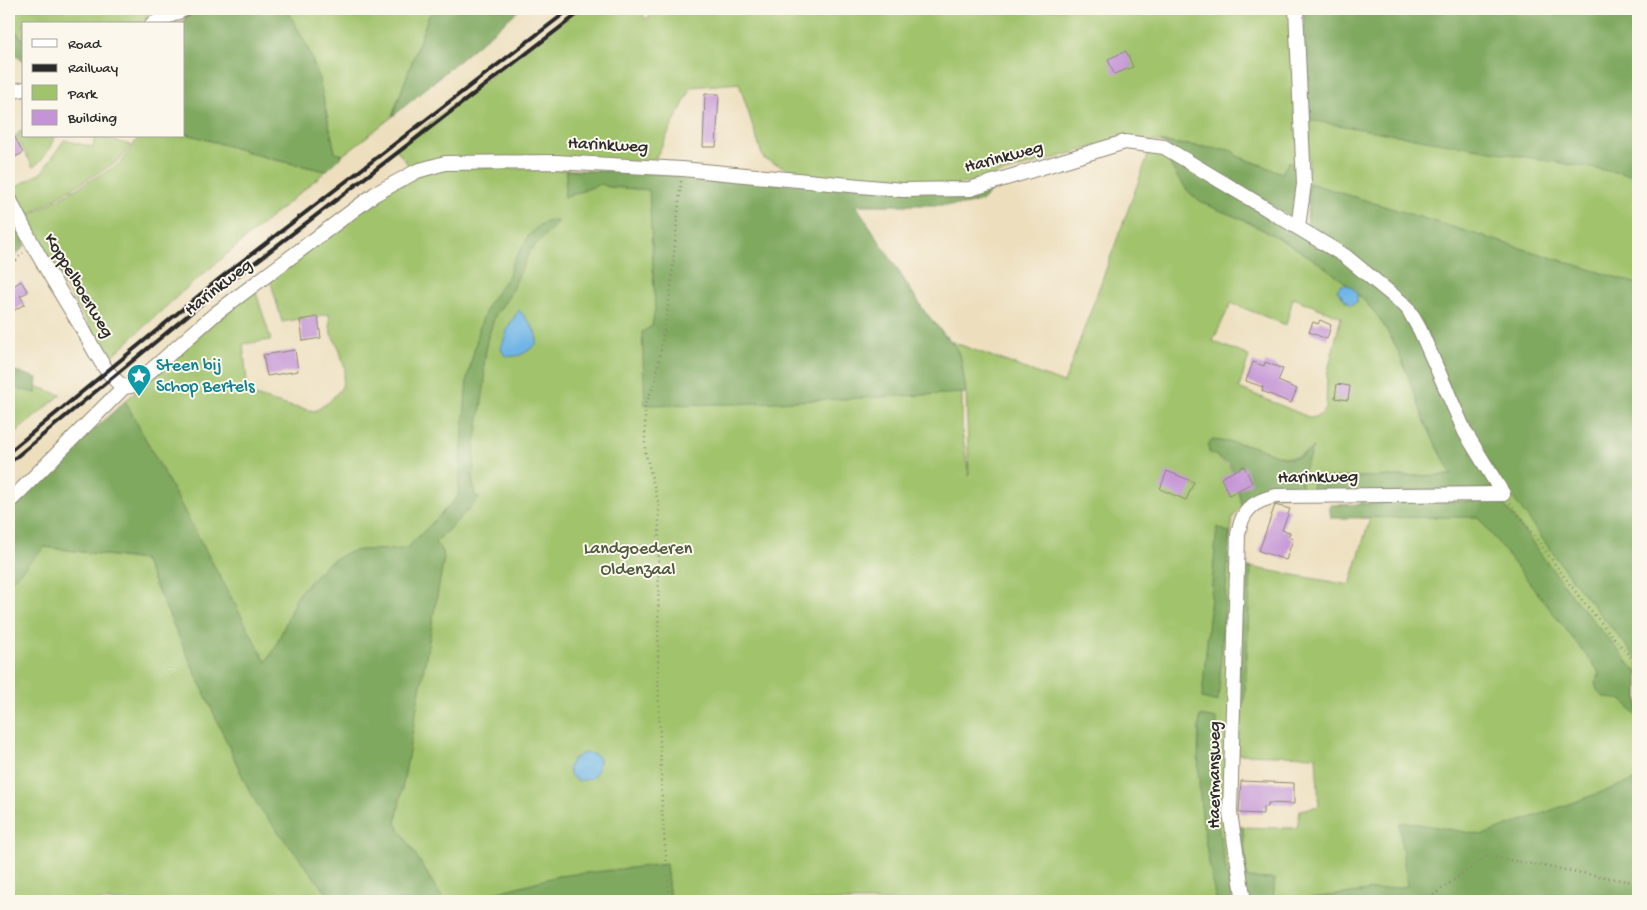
<svg xmlns="http://www.w3.org/2000/svg" width="1647" height="910" viewBox="0 0 1647 910" font-family="'Gochi Hand',sans-serif">
<rect width="100%" height="100%" fill="#fbf7ec"/>
<filter id="ink" filterUnits="userSpaceOnUse"><feTurbulence type="fractalNoise" baseFrequency=".02" numOctaves="2"/><feDisplacementMap in="SourceGraphic" scale="10" xChannelSelector="R" yChannelSelector="G"/><feConvolveMatrix kernelMatrix="1 2 1 2 8 2 1 2 1" color-interpolation-filters="sRGB"/></filter>
<filter id="wash" filterUnits="userSpaceOnUse"><feTurbulence type="fractalNoise" baseFrequency=".0096" numOctaves="4" result="noise"/><feDisplacementMap in="SourceGraphic" scale="20" xChannelSelector="R" yChannelSelector="G"/><feGaussianBlur stdDeviation="1.12" result="paint"/><feColorMatrix in="noise" values="0 0 0 0 0 0 0 0 0 0 0 0 0 0 0 0 0 1.4 0 .05"/><feComposite in="paint" operator="in"/></filter>
<g filter="url(#wash)">
<rect width="100%" height="100%" fill="#eddfbe"/>
<g fill="#a1c36c" stroke="#66774c" fill-rule="evenodd">
<path d="M9,9H171L135,24H24V40C14,31 9,22 9,9Z"/>
<path d="M287,9H435L429,15L392,117L343,155L335,153L319,79Z"/>
<path d="M577,9H639L646,19L661,9H1293L1300,168L1282,173L1275,172L1265,166L1236,156L1231,150L1125,138L967,183L942,186L797,177L788,169L763,158L739,83L692,87L652,165L460,158L426,161L409,166L396,149Z"/>
<path d="M1303,9H1638V901H444L442,899L428,901H9V583L45,547L144,560L242,773L132,415L125,401L216,321L256,292L271,340L243,344L248,391L251,395L289,406L315,411L329,402L342,387L345,369L339,348L331,334L329,314L282,322L270,279L386,190L424,172L465,167L637,172L925,312L950,341L1064,383L1150,150L1166,154C1171,168 1181,185 1193,195C1205,206 1223,210 1237,217C1275,236 1318,256 1349,285H1345L1337,290L1346,302L1357,298V293L1378,316L1399,351L1427,427L1453,475L1313,478L1312,494L1301,495V478L1312,448C1294,464 1275,456 1256,447L1218,459C1237,467 1237,487 1242,506L1233,517L1227,563L1350,585L1370,518H1361V492L1495,489L1466,425L1307,226L1309,139ZM1293,298L1341,317L1327,375L1326,409L1320,415L1311,418L1239,388L1249,356L1213,341L1231,303L1286,325ZM962,365L966,393L969,476L962,431ZM1236,754L1316,756L1319,806L1300,810L1297,828L1232,827Z"/>
<path d="M22,129L24,136H54C52,147 43,161 33,167L16,136Z"/>
<path d="M184,133L271,159L326,171L182,292L109,359L25,218L121,163L139,136H184Z"/>
<path d="M95,136L131,145L120,160L24,217L10,190L41,173L64,140L93,147Z"/>
<path d="M36,386L61,395L9,438V387L36,393Z"/>
</g>
<g fill="#80a960" stroke="#566a46">
<path d="M197,9H287L308,48L319,79L335,152L343,155L326,171L272,159L184,133L183,24L187,12Z"/>
<path d="M435,9H520L392,117L429,15Z"/>
<path d="M1303,9H1638V176L1308,120Z"/>
<path d="M9,19L16,33L24,40V63L9,47Z"/>
<path d="M1160,142L1232,150L1237,156L1282,173L1289,161L1300,168L1293,218Z"/>
<path d="M1166,154L1342,260L1407,316L1495,489L1312,494L1313,478L1452,475C1444,458 1433,441 1426,424C1409,381 1398,336 1366,302C1333,268 1292,245 1250,223C1232,214 1207,208 1192,195C1181,184 1171,168 1166,154Z"/>
<path d="M567,170L637,172L784,184L994,188L982,201L963,205H856L925,312L956,348L961,358L966,393L735,404L645,405L642,332L652,326L655,309L649,190L609,187L601,184L564,198Z"/>
<path d="M1309,183L1638,284V660L1573,581L1501,481L1466,425L1422,321L1308,226Z"/>
<path d="M9,215L26,244L9,263Z"/>
<path d="M548,221H559L530,251L509,296L495,316L487,341L484,366L485,382L475,444L473,482L475,495L480,498L435,543L443,551L444,558L396,823L444,901H333L258,806L245,782L144,560L45,547L9,583V512L27,492L125,401L266,662L275,648L298,594L325,565L346,553L359,550L406,549L458,497L467,379L480,326L488,304L509,275L512,264L530,234L539,225Z"/>
<path d="M9,369L37,378L36,393L9,387Z"/>
<path d="M1213,440C1227,442 1242,443 1256,447C1278,454 1293,468 1313,447L1301,478V495C1283,495 1255,492 1242,506L1233,470L1228,463L1209,452L1208,444Z"/>
<path d="M1498,501L1502,502L1572,596L1638,674V718L1623,700C1610,697 1599,702 1595,683L1599,674L1597,669L1478,517L1331,518L1329,505Z"/>
<path d="M1217,527L1230,533L1218,702L1202,698Z"/>
<path d="M1241,565L1251,569L1245,693L1244,702L1239,709Z"/>
<path d="M1200,716L1217,719L1215,810L1232,901H1216C1204,839 1194,780 1200,716Z"/>
<path d="M1638,779V901H1287L1407,886L1399,823L1407,822L1483,835Z"/>
<path d="M1237,826L1243,827L1247,878L1275,879L1273,901H1244Z"/>
<path d="M666,864L670,901H465L558,876Z"/>
</g>
<g fill="#6fb5e6" stroke="#4d7088">
<path d="M1341,285H1349L1357,293V302L1350,305L1337,290Z"/>
<path d="M519,310C528,320 537,329 537,343C527,353 517,359 504,355L501,348L509,325Z"/>
<path d="M583,753L594,754L599,758C599,775 593,780 577,781L571,776L568,769L572,760Z"/>
</g>
<g id="blocks">
<g fill="#c494d6">
<path d="M1126,51L1133,67L1114,74L1108,59Z"/>
<path d="M705,94H719L716,147H703Z"/>
<path d="M9,126L23,153L9,160Z"/>
<path d="M21,281L28,292L20,296L25,304L13,311L9,304V289Z"/>
<path d="M318,317L321,338L303,341L300,320Z"/>
<path d="M1320,320L1331,325L1327,339L1309,332L1313,322L1318,324Z"/>
<path d="M295,350L298,371L267,376L263,355Z"/>
<path d="M1253,362L1264,366L1265,362L1283,369L1278,381L1297,389L1291,403L1262,391L1263,387L1246,381Z"/>
<path d="M1337,384L1350,386L1348,400L1335,398Z"/>
<path d="M1244,466L1252,483L1229,495L1221,478Z"/>
<path d="M1167,471L1194,482L1186,500L1160,489Z"/>
<path d="M1275,505L1290,509L1282,530L1290,532L1288,537L1293,539L1286,560L1259,551Z"/>
<path d="M1241,781L1294,783V804L1268,803V807H1263V814L1239,813Z"/>
</g>
</g>
</g>
<g filter="url(#ink)">
<use href="#blocks" fill-opacity="0" stroke="#8c8574" stroke-width="1"/>
<g fill="none" stroke-linecap="round" stroke-linejoin="round">
<defs>
<g id="minor">
<path d="M1296,9L1304,184L1298,227"/>
<path d="M152,24L185,9"/>
<path d="M9,92L24,89"/>
<path d="M9,198C30,243 56,285 82,328C93,347 105,375 124,387"/>
<path d="M9,502L124,387L131,386L140,380L215,314L375,194L417,171L445,163L556,162L682,169L902,190L970,189L1125,142L1164,147L1345,256L1407,307L1420,330L1465,432L1503,494"/>
<path d="M1244,901L1230,813L1238,534C1242,510 1253,501 1276,496L1503,494"/>
</g>
</defs>
<use href="#minor" stroke="#8c8574" stroke-width="16"/>
<g stroke="#8c8574" stroke-width="2.5" stroke-dasharray="1 4" stroke-linecap="butt">
<path d="M9,268L23,253"/>
<path d="M1510,503L1580,598L1638,666"/>
<path d="M670,901L662,810L658,673L659,505L645,451V405L655,382L670,295L681,181"/>
<path d="M1425,901L1487,856L1638,883"/>
</g>
<use href="#minor" stroke="#fff" stroke-width="14"/>
<g stroke="#2b2b2b" stroke-width="4">
<path d="M9,452L219,279L570,9"/>
<path d="M9,463L205,301L584,9"/>
</g>
</g>
</g>
<defs>
<symbol id="sight-pin" viewBox="-11 -11 22 30"><path d="M0 17L-7.5 6A9.5 9.5 0 1 1 7.5 6Z" fill="#0f9aa8" stroke="#fbf7ec"/><path d="M0-6L1.8-2.2L6-1.7L2.9 1.2L3.7 5.4L0 3.3L-3.7 5.4L-2.9 1.2L-6-1.7L-1.8-2.2Z" fill="#fff"/></symbol>
</defs>
<g fill-rule="evenodd">
<use href="#sight-pin" x="125" y="362" width="28" height="38"/>
</g>
<g text-anchor="middle" dominant-baseline="central" stroke-width="4" stroke-linejoin="round" paint-order="stroke">
<g font-size="18" fill="#2b2b2b" stroke="#fbf7ec">
<text transform="translate(608 146) rotate(3)">Harinkweg</text>
<text transform="translate(1004 158) rotate(-15)">Harinkweg</text>
<text transform="translate(78 286) rotate(59)">Koppelboerweg</text>
<text transform="translate(219 288) rotate(-38)">Harinkweg</text>
<text transform="translate(1318 478) rotate(-1)">Harinkweg</text>
<text transform="translate(1215 775) rotate(-90)">Haermansweg</text>
</g>
<g font-size="18" fill="#0d838f" stroke="#fbf7ec" text-anchor="start">
<text x="156" y="366">Steen bij<tspan x="156" dy="21">Schop Bertels</tspan></text>
</g>
<g font-size="18" fill="#4e593e" stroke="#fbf7ec">
<text x="638" y="549">Landgoederen<tspan x="638" dy="21">Oldenzaal</tspan></text>
</g>
</g>
<rect width="1647" height="910" fill="none" stroke="#fbf7ec" stroke-width="30"/>
<rect x="22" y="22" width="162" height="115" fill="#fbf7ec" stroke="#a8a59f"/>
<rect x="32" y="39" width="25" height="8" fill="#ffffff" stroke="#a8a59f"/>
<text x="68" y="48" font-size="15" fill="#2b2b2b">Road</text>
<rect x="32" y="64" width="25" height="8" fill="#2b2b2b" stroke="#a8a59f"/>
<text x="68" y="72" font-size="15" fill="#2b2b2b">Railway</text>
<rect x="32" y="85" width="25" height="15" fill="#a1c36c" stroke="#a8a59f"/>
<text x="68" y="98" font-size="15" fill="#2b2b2b">Park</text>
<rect x="32" y="110" width="25" height="15" fill="#c494d6" stroke="#a8a59f"/>
<text x="68" y="122" font-size="15" fill="#2b2b2b">Building</text>
</svg>
